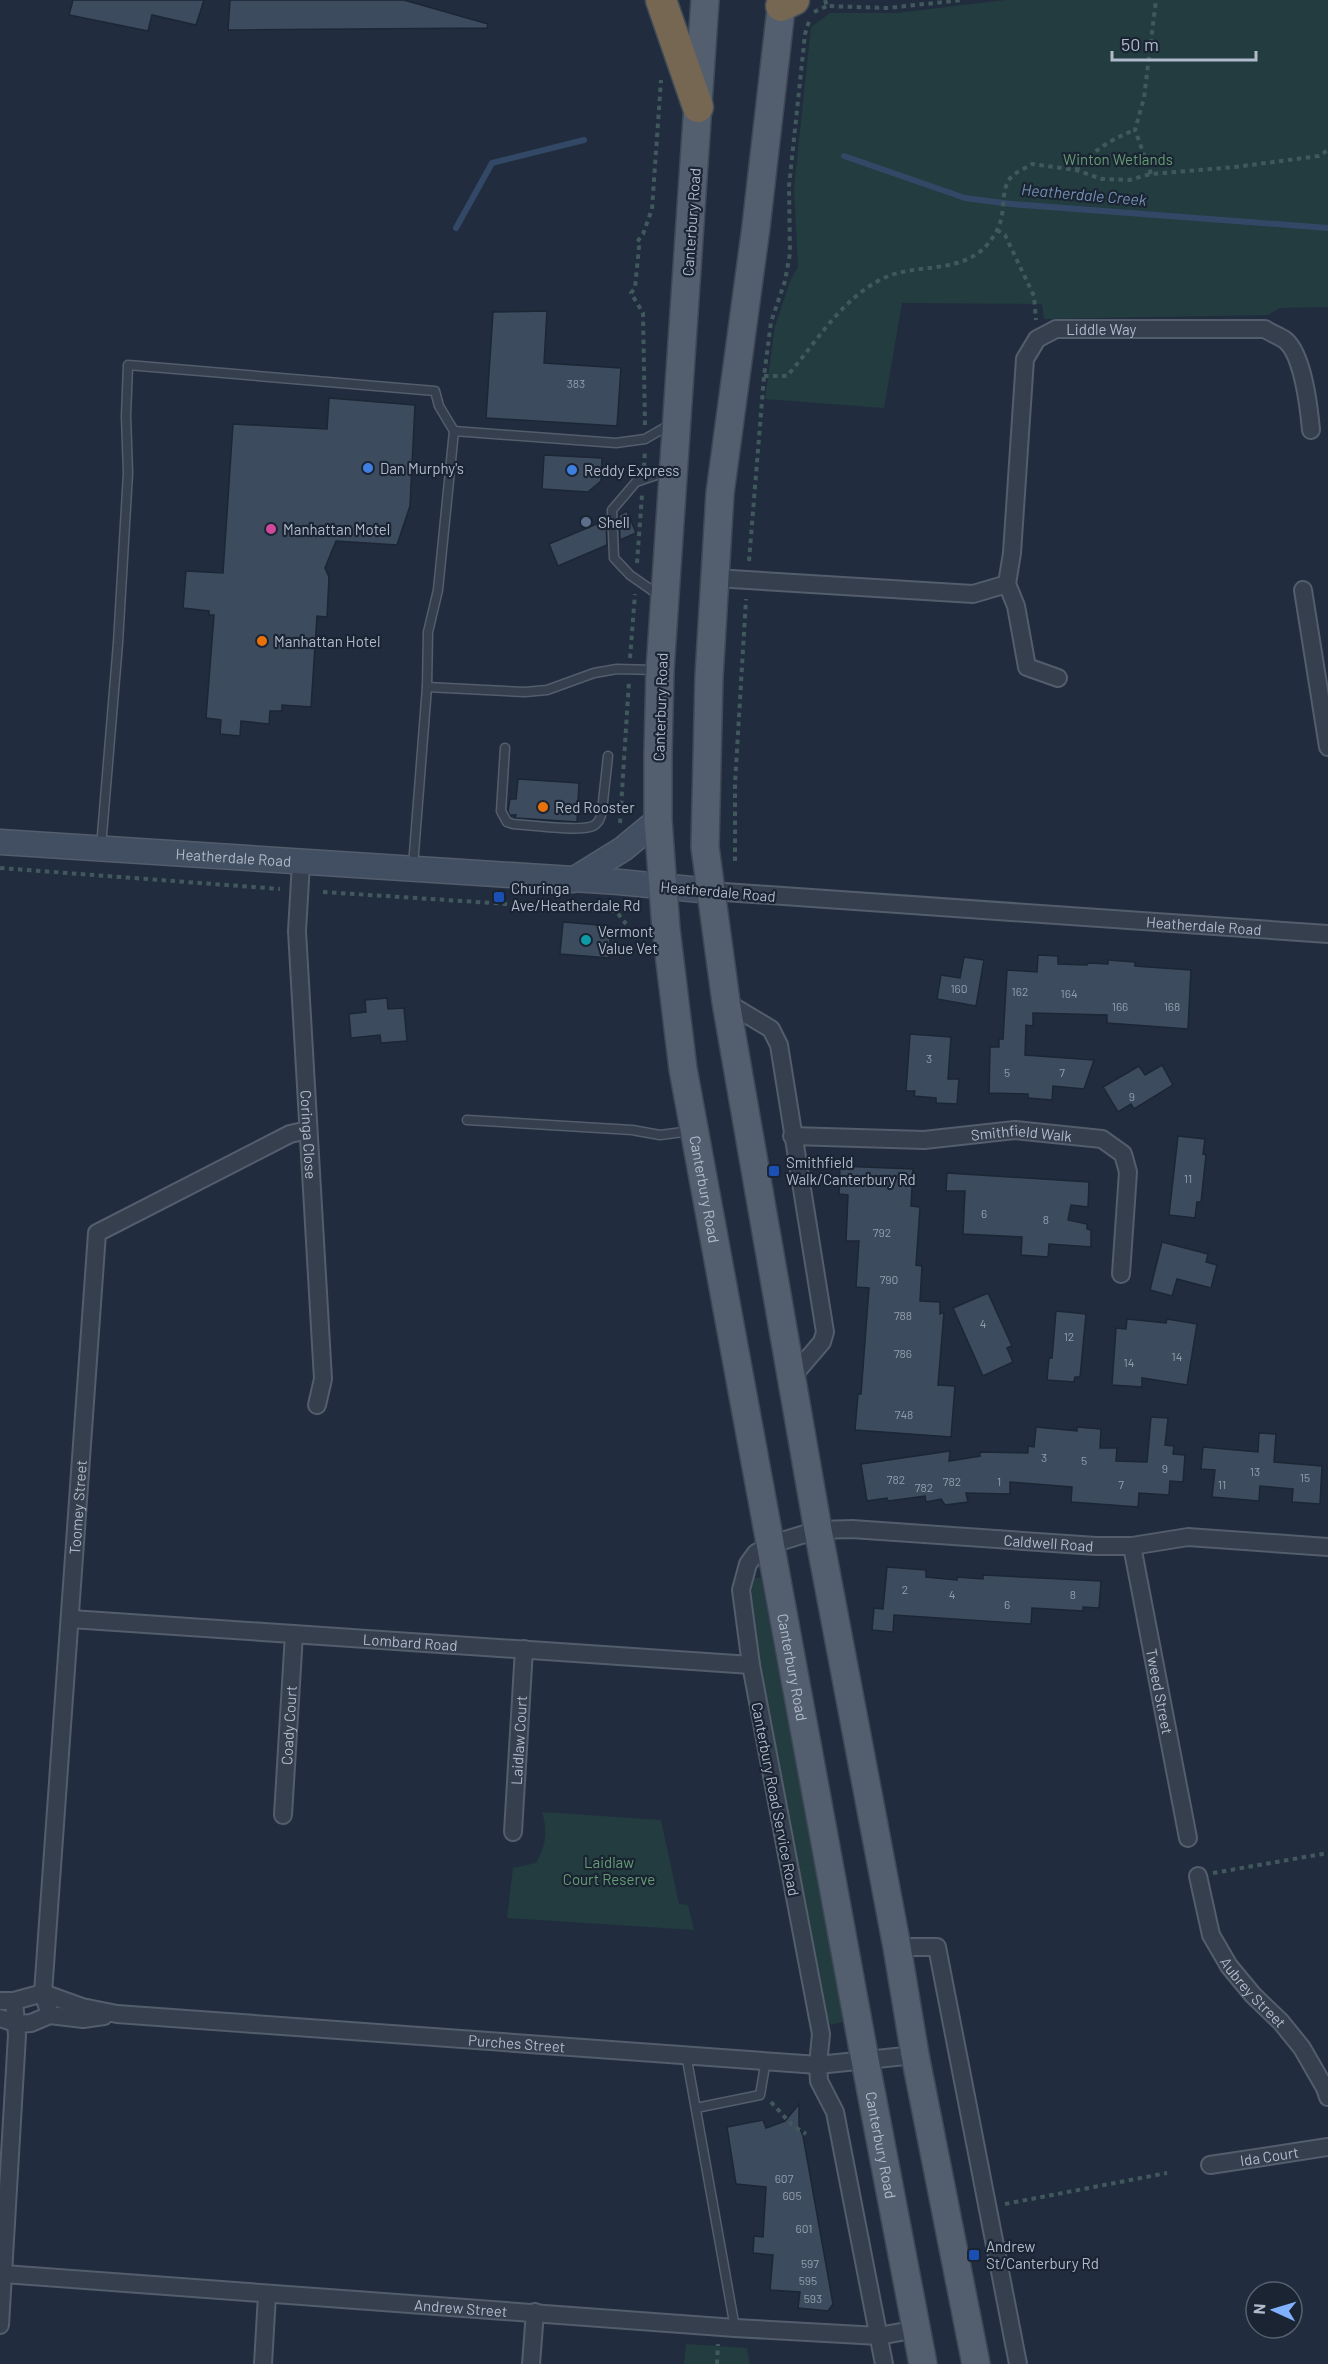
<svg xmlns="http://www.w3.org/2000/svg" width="1328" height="2364" viewBox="0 0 1328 2364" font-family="Barlow,sans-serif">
<rect width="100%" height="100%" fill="#212d3e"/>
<g fill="#233c3f">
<path d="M1006,0H1328V307L1280,308L1268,315L1044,319L1042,304L902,303L884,408L765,399L775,326L791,279L798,267L794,188L811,27L830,13H896Z"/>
<path d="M754,1578H761L843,2013L842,2022L831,2025L827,2018L749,1602Z"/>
<path d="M542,1812L661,1820L679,1904L688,1905L694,1930L507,1918L513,1868L536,1863C546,1846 548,1831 542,1812Z"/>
<path d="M686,2344L747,2348L750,2364H684Z"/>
</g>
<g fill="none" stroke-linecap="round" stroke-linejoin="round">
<g stroke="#334867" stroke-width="6">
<path d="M844,156L965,198L1011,204L1328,228"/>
<path d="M456,228L492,163L584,140"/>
</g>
</g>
<g fill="#3c4b5e" stroke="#1c2635" stroke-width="1.5">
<path d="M73,0H204L196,25L152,15L148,31L69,15Z"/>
<path d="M230,0H404L488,24L487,28L228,30Z"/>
<path d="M547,311L544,363L621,368L617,426L486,418L493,312Z"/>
<path d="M329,398L415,405L410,506L397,545L336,541L325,568L329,577L327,617L317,616L311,707L282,705V711H270L269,724L241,721L240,736L220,734L221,720L206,718L214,615H209V611L183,608L186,571L223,573L233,424L327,429Z"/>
<path d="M544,455L602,458L601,481L588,492L542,489Z"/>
<path d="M627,511L636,533L620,540L619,515Z"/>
<path d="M606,520L607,545L558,566L549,544Z"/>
<path d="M518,779L579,783L577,822L515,818L516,815H510L508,811L510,799H516Z"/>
<path d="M563,922L611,926L609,958L560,954Z"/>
<path d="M1038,955L1058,956V964L1087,965L1088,963L1108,964V960L1135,962V966L1191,970L1188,1029L1107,1023V1015L1033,1013V1026L1026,1025L1025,1055L1094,1060L1084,1089L1053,1086L1052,1100L1028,1098V1094L989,1093L990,1047H999V1039H1003L1007,970L1037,972Z"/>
<path d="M964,957L984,960L976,1006L937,999L941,975L960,978Z"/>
<path d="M387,998L388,1009L404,1008L407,1041L381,1043L380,1035L351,1038L349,1014L366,1012L365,1000Z"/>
<path d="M910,1034L951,1037L948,1079H959L957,1104L936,1103V1098L914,1096L915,1091H906Z"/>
<path d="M1162,1065L1173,1085L1134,1109L1131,1104L1118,1112L1103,1087L1139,1066L1145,1075Z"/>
<path d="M1178,1136L1205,1139L1203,1154L1206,1155L1201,1202H1197L1195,1218L1169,1215Z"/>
<path d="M840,1166L913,1169L911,1206L920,1207L916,1265L922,1266L920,1301L940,1302V1314L944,1312L938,1385L955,1386L951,1437L855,1430L858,1394H861L869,1288L856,1287L859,1241H846L848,1195L839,1194Z"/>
<path d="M947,1173L1089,1182L1088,1207L1071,1205L1068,1220L1087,1224V1229L1091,1230V1247L1049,1244L1048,1257L1021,1255L1022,1237L963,1234L965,1191H946Z"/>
<path d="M1162,1242L1208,1254L1206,1262L1217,1265L1211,1288L1177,1279L1172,1296L1150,1290Z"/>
<path d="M988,1293L1012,1346L1007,1348L1013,1362L983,1376L953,1308Z"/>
<path d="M1056,1311L1086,1314L1080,1377H1075L1074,1382L1047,1380L1049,1358H1052Z"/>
<path d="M1127,1319L1166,1323L1167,1319L1197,1324L1187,1385L1142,1378V1387L1112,1385L1116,1328L1126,1329Z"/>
<path d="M1151,1417L1168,1418L1165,1445L1174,1446L1173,1454L1185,1455L1183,1482L1170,1481L1169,1495L1139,1493L1138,1507L1071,1502L1072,1487L1010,1482V1494L966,1493L968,1502L945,1505L941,1499L926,1502L925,1496L888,1501L887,1498L867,1501L861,1464L950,1451L949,1461L980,1456V1452L1028,1453V1446L1034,1447L1036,1427L1077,1431V1427L1101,1429L1100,1448H1117L1116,1461L1147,1462Z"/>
<path d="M1259,1433L1276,1434L1274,1462L1322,1466L1320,1504L1292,1502L1293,1489L1260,1486L1259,1501L1212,1497L1215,1470L1201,1469L1203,1447L1258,1452Z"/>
<path d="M887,1567L926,1570V1577L957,1580V1577L983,1579V1575L1101,1581L1099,1608L1083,1607V1611L1032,1608L1031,1624L894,1615L893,1632L872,1630L874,1608L883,1609Z"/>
<path d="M799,2104V2126L803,2136L833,2304L828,2311L798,2308L800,2292L770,2290L773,2255L753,2253L754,2236L763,2237L766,2187L736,2184L727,2127L763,2120L766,2128L785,2121Z"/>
</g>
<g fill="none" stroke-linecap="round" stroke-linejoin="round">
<defs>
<g id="lane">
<path d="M454,431L616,443L645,439L671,424"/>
<path d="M660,596L630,575L614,558L612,510L636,482L668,471"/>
<path d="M427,687L525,692L547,690L594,673L617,669L656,670"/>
<path d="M505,748L501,811L507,822L513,824C529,825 580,832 593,826C599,823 601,818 602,811L608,756"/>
<path d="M101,847L118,643L128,473L126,416L128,365L435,391L439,406L454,431L438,590L428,632L427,687L413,866"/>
<path d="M467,1120L632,1130L660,1135L691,1131"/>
<path d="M686,2054L735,2328"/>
<path d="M696,2108L760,2095L766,2060"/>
</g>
<g id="street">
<path id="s1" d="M715,578L973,594L1007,584L1012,553L1025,359L1037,339L1056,329H1265C1271,333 1279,336 1285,340C1303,354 1309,408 1311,430"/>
<path d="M1007,584L1016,606L1027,667L1058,678"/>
<path d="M1303,590L1328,747"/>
<path id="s2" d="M301,863L297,931L323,1379L317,1405"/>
<path id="s3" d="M711,891L1328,934"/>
<path d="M726,1002L771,1029L779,1045L825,1332L822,1342L792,1377"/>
<path id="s4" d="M792,1136L924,1140L1015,1130L1102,1139L1123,1154L1128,1172L1121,1274"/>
<path id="s5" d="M1132,1546L1188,1838"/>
<path id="s6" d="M71,1619L751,1665"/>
<path id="s7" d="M283,1815L294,1634"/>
<path id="s8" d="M513,1832L524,1649"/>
<path id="s9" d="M1198,1876L1211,1935L1229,1966L1253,1995L1281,2022L1302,2048L1325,2088L1328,2097"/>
<path d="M897,1947H937L1018,2364"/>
<path id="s10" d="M0,2001H14L43,1993L82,2007L117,2014L818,2065L915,2055"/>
<path id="s11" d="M50,2015L43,1993L97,1233L290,1134L308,1130"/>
<path d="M0,2018L18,2024L31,2023L50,2015L83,2019L104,2016"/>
<path id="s12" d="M1210,2165L1328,2147"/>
<path id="s13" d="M4,2274L735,2328L879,2336L917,2329"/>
<path d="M0,2325L17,2035L14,2001"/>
<path d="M263,2364L267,2295"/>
<path d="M531,2364L535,2312"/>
<path id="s14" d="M884,2364L835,2112L819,2081L818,2065L821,2034L751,1665L741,1590L748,1564L756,1553L772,1544L818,1530L852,1529L1096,1546H1132L1188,1537L1328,1547"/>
</g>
<g id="secondary">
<path id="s15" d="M0,842L619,882L711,891"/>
<path d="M573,880L623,849L658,820"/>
</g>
<g id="primary">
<path id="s16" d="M705,0L660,670L658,753V820L666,929L683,1069L865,2060L923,2364"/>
<path d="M782,0L756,227L720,493L709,677L705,847L726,1002L818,1530L897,1947L915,2055L976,2364"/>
</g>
<g id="highway">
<path d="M661,0L698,107"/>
<path d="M781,6L794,0"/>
</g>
</defs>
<use href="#lane" stroke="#535d6c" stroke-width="11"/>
<use href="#street" stroke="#535d6c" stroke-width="20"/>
<use href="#secondary" stroke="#535d6c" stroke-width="27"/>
<use href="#primary" stroke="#3e4857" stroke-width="30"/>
<use href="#highway" stroke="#404a59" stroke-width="33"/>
<g stroke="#41595c" stroke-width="4" stroke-dasharray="4.5 4.5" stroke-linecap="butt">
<path d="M825,0L827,6L887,8L963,0"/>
<path d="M814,12L827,6"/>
<path d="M1076,170C1093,151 1111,139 1135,130"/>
<path d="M1151,174L1135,130L1144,98L1156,0"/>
<path d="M997,230L1005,235L1034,296L1036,320"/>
<path d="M764,376H787C816,343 841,299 882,279C913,263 954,274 982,250C990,243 999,230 1001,219C1005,206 1001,187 1012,176C1018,171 1026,168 1032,164L1076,170L1102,179L1129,180L1151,174L1235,167L1319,156L1328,150"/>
<path d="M645,425L643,313L631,293L635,288L639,247L637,242L643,234L652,209L661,80"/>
<path d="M644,467L645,450"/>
<path d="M749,561L764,376L771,322L785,281L790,253L789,186L805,34L810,18"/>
<path d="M637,563L642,495"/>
<path d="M630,658L635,594"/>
<path d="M620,823L629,681"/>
<path d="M735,861V784L746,599"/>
<path d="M0,868L280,889"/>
<path d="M323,892L616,911L626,924"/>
<path d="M1213,1873L1328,1853"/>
<path d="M771,2102L792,2125L806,2134"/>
<path d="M1005,2204L1167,2173"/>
<path d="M717,2364L718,2344"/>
</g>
<use href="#lane" stroke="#353f4e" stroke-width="8"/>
<use href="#street" stroke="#353f4e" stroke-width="16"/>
<use href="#secondary" stroke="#424e62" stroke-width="24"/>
<use href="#primary" stroke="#535e6f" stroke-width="27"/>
<use href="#highway" stroke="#756751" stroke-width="30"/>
</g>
<g fill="#3f7fe0" stroke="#1a2433" stroke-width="2">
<circle cx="368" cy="468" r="6"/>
<circle cx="572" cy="470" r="6"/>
</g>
<circle fill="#5c6f8a" stroke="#1a2433" stroke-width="2" cx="586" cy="522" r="6"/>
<circle fill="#d1479c" stroke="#1a2433" stroke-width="2" cx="271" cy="529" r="6"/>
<g fill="#e8710a" stroke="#1a2433" stroke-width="2">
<circle cx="262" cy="641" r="6"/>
<circle cx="543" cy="807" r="6"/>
</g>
<g fill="#1a4fb4" stroke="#1a2433" stroke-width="2">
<rect x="493" y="891" width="12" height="12" rx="3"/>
<rect x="768" y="1165" width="12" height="12" rx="3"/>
<rect x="968" y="2249" width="12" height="12" rx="3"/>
</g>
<circle fill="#0f9aa8" stroke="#1a2433" stroke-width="2" cx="586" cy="940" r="6"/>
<g text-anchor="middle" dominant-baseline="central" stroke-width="4.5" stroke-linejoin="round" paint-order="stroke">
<g font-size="12" fill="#939eaf">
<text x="576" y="383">383</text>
<text x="959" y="988">160</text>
<text x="1020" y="991">162</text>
<text x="1069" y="993">164</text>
<text x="1120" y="1006">166</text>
<text x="1172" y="1006">168</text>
<text x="929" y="1058">3</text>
<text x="1007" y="1072">5</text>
<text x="1062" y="1072">7</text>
<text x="1132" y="1096">9</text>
<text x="1188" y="1178">11</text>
<text x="984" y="1213">6</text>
<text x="1046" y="1219">8</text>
<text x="882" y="1232">792</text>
<text x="889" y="1279">790</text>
<text x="903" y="1315">788</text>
<text x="983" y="1323">4</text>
<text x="1069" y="1336">12</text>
<text x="903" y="1353">786</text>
<text x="1177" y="1356">14</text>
<text x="1129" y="1362">14</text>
<text x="904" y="1414">748</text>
<text x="1044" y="1457">3</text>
<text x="1084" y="1460">5</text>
<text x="1165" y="1468">9</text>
<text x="1255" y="1471">13</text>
<text x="1305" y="1477">15</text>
<text x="896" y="1479">782</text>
<text x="952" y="1481">782</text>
<text x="999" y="1481">1</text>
<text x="1121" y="1484">7</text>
<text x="1222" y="1484">11</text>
<text x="924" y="1487">782</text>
<text x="905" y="1589">2</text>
<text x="952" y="1594">4</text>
<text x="1073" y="1594">8</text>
<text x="1007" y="1604">6</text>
<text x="784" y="2178">607</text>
<text x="792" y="2195">605</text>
<text x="804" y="2228">601</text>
<text x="810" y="2263">597</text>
<text x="808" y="2280">595</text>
<text x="813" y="2298">593</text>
</g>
<g font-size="15" fill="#659d72" stroke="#1a2433">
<text x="1118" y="159">Winton Wetlands</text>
<text x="609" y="1862">Laidlaw<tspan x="609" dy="17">Court Reserve</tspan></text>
</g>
<g font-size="15" fill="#b0baca" stroke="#1a2433">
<text transform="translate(691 222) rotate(-86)">Canterbury Road</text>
<text stroke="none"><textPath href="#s1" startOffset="610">Liddle Way</textPath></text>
<text transform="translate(660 707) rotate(-88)">Canterbury Road</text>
<text stroke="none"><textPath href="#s15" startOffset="234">Heatherdale Road</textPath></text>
<text transform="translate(718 891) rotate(5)">Heatherdale Road</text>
<text stroke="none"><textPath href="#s3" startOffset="494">Heatherdale Road</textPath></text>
<text stroke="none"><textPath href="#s2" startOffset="272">Coringa Close</textPath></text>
<text stroke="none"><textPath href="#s4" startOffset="230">Smithfield Walk</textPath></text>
<text stroke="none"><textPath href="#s16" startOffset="1194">Canterbury Road</textPath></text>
<text stroke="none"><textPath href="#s11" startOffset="510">Toomey Street</textPath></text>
<text stroke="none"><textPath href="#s14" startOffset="1128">Caldwell Road</textPath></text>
<text stroke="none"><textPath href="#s6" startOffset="340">Lombard Road</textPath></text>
<text stroke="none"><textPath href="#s16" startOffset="1680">Canterbury Road</textPath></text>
<text stroke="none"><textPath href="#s5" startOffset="148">Tweed Street</textPath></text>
<text stroke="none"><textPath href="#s7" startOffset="90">Coady Court</textPath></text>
<text stroke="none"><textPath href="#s8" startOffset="92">Laidlaw Court</textPath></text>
<text transform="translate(776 1799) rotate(79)">Canterbury Road Service Road</text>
<text stroke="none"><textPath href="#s9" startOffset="132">Aubrey Street</textPath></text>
<text stroke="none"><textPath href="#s10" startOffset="522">Purches Street</textPath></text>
<text stroke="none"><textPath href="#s16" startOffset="2166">Canterbury Road</textPath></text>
<text stroke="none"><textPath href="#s12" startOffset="60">Ida Court</textPath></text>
<text stroke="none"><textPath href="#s13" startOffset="458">Andrew Street</textPath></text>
</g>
<g font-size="15" fill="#b0baca" stroke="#1a2433" text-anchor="start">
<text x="380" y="468">Dan Murphy's</text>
<text x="584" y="470">Reddy Express</text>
<text x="598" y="522">Shell</text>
<text x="283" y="529">Manhattan Motel</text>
<text x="274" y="641">Manhattan Hotel</text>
<text x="555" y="807">Red Rooster</text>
<text x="511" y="888">Churinga<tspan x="511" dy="17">Ave/Heatherdale Rd</tspan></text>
<text x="598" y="931">Vermont<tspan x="598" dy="17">Value Vet</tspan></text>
<text x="786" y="1162">Smithfield<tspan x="786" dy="17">Walk/Canterbury Rd</tspan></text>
<text x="986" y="2246">Andrew<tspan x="986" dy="17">St/Canterbury Rd</tspan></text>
</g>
<g font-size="16" font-style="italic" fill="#7590b4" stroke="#1a2433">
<text transform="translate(1084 194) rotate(5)">Heatherdale Creek</text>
</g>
</g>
<g transform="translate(1274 2310) rotate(274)"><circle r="28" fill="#1a2433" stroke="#56606f" stroke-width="1.5"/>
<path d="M0-4.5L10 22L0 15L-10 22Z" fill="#80b1ff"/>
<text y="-9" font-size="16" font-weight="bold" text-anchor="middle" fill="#b0baca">N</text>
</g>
<path d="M1112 51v9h144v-9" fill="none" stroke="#b0baca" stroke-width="3"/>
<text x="1121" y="51" font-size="18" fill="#b0baca" stroke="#1a2433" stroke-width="4.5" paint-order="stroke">50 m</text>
</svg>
